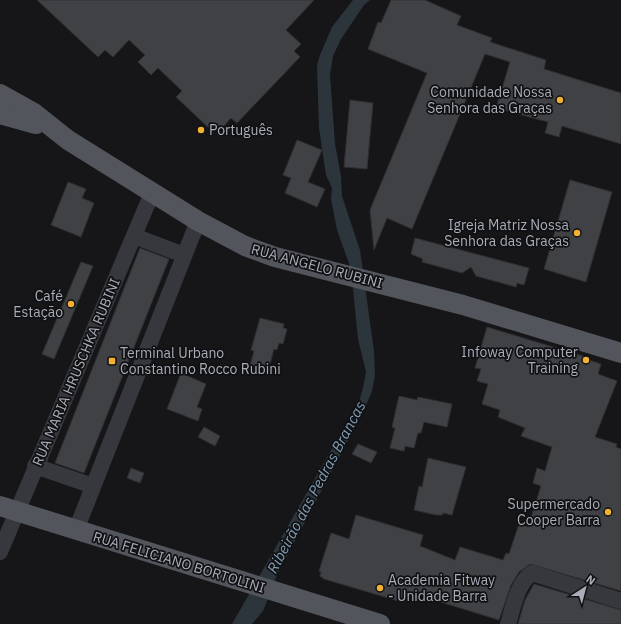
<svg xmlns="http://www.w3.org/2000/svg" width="621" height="624" viewBox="0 0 621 624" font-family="'IBM Plex Sans',sans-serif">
<rect width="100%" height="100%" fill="#161618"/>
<path fill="#2c353c" d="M353,0H370L364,5L341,39L333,56L330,75L335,144L341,176L342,196L360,250L374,351L375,375L372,391L364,410L277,575L263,611L252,624H232L346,424L356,412L363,388L366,372L358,339L351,269L337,230L331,199L332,188L326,175L319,128L317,65L320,55L332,27Z"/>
<g fill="#404145" stroke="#303034">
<path d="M37,0H314L286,30L301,44L294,51L300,57L237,123L231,118L222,128L220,126L213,132L176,97L182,91L158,68L151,75L138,62L145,55L129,40L113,57L105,50L98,57Z"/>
<path d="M391,0H425L461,16L457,25L492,38L490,42L546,60L544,69L621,93V144L562,126L559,137L545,133L548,122L496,108L510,62L485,54L412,229L387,218L374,250L370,210L427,73L368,49L378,22L381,23Z"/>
<path d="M350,100L373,103L367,169L344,167Z"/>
<path d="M297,140L322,150L308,182L325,189L317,207L285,193L291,178L283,175Z"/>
<path d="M570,180L612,192L586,282L544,269Z"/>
<path d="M68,182L86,189L82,198L94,203L81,237L51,225Z"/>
<path d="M415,238L529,268L524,285L517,283L516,287L476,276L471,267L462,273L422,262L423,259L411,254Z"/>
<path d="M140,248L169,259L84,473L55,463Z"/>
<path d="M81,262L93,266L54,359L42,354Z"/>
<path d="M260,318L284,324L283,328L287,329L283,344L279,343L277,350L274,349L268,371L250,366L254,351L251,350Z"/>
<path d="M487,327L586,357V359L601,364L598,374L617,381L595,437L617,444L616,447L621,449V591L530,564L519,572L511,585L499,620L405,591L402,602L324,579L320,576L321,572L319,571L331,533L349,539L356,515L423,535L420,546L455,560L460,547L503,560L506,553L509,554L519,524L528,527L541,486L533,483L537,468L545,471L552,447L521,436L525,428L498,417L500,410L482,404L488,384L477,381L481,369L475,368Z"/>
<path d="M181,373L206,384L197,407L202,409L198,421L167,409Z"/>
<path d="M399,396L417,400L418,397L452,404L447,427L424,422L421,433H418L414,448L405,446L404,451L390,448L395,428L392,427Z"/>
<path d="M204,427L220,436L215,446L198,437Z"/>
<path d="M358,444L377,452L371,463L352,454Z"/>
<path d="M428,458L466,467L452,515L443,513L442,515H436L414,510L419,486L422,487Z"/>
<path d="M131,468L144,473L140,483L127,478Z"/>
<path d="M534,584L621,610V624H518L525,600Z"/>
</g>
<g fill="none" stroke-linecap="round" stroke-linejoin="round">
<g stroke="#37383d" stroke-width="16">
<path d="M134,236L184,255"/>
<path d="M35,466L93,486"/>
<path d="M76,530L198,221"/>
<path d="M0,552L152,193"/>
<path d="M508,624C513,608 517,583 532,573L621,601"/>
</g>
<g stroke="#53555c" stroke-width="20">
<path d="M0,94L34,113L68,140L198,221L245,246L275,257L463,305L621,353"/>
<path d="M0,114L36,124"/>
<path d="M0,506L380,624"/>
</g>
</g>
<g fill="#f2b134" stroke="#111113" stroke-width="1.5">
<circle cx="560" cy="100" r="4"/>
<circle cx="201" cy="130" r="4"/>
<circle cx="577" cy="233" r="4"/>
<circle cx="71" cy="304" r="4"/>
<circle cx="586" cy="360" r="4"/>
<rect x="108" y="357" width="8" height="8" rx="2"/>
<circle cx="608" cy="512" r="4"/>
<circle cx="380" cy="588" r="4"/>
</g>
<g text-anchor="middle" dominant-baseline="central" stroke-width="3.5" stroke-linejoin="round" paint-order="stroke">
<g font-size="14" fill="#a8adb8" stroke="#111113" text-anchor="end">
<text x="552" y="92">Comunidade Nossa<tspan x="552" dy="16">Senhora das Graças</tspan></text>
<text x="209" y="130" text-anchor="start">Português</text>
<text x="569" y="225">Igreja Matriz Nossa<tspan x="569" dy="16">Senhora das Graças</tspan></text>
<text x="63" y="296">Café<tspan x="63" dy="16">Estação</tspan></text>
<text x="578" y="352">Infoway Computer<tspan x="578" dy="16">Training</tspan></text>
<text x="120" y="353" text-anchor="start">Terminal Urbano<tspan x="120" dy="16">Constantino Rocco Rubini</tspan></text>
<text x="600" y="504">Supermercado<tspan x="600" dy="16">Cooper Barra</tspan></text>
<text x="388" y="580" text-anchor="start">Academia Fitway<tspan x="388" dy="16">- Unidade Barra</tspan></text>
</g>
<g font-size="14" fill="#a8adb8" stroke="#111113">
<text transform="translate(317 266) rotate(15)">RUA ANGELO RUBINI</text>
<text transform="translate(76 372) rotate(-67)">RUA MARIA HRUSCHKA RUBINI</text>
<text transform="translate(179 562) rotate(17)">RUA FELICIANO BORTOLINI</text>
</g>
<g font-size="15" font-style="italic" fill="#7f9bb3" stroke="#111113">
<text transform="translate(316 487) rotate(-62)">Ribeirão das Pedras Brancas</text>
</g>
</g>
<g transform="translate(585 588) rotate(36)" stroke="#111113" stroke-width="3" paint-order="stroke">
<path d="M0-3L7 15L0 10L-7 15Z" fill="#a8adb8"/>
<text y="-6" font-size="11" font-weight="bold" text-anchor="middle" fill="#a8adb8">N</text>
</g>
</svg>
